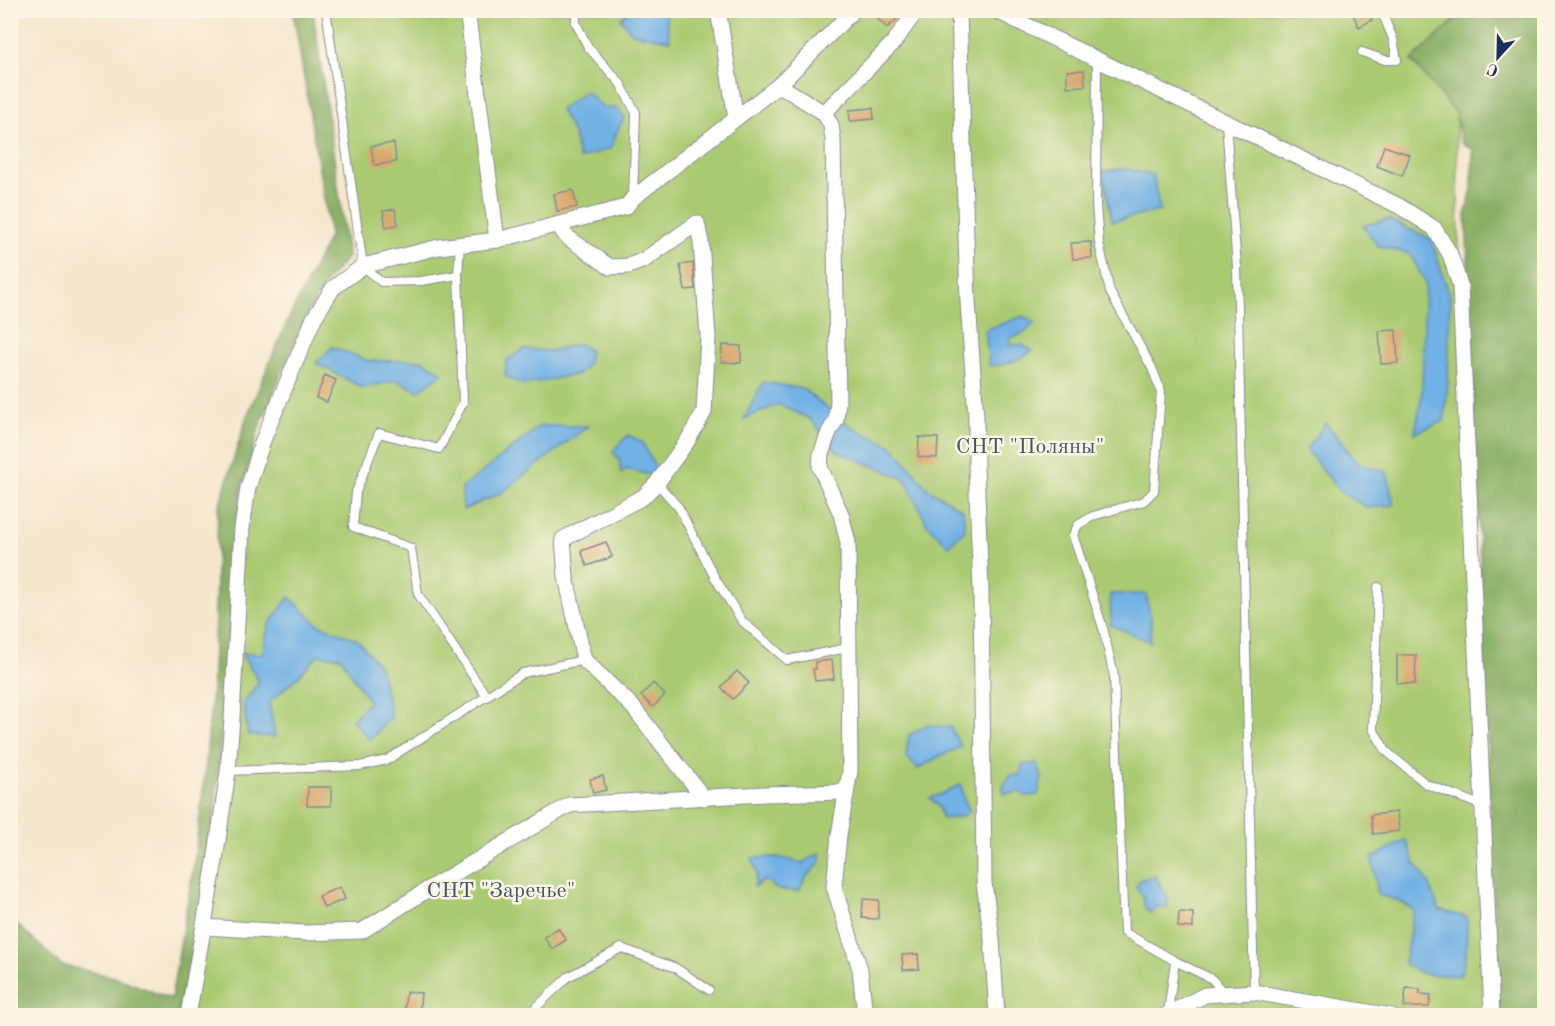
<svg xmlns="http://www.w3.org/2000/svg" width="1555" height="1026" viewBox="0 0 1555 1026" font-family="'Old Standard TT',serif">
<rect width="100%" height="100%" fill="#fcf5e5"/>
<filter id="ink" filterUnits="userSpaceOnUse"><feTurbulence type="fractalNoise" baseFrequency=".0167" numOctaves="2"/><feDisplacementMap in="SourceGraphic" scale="12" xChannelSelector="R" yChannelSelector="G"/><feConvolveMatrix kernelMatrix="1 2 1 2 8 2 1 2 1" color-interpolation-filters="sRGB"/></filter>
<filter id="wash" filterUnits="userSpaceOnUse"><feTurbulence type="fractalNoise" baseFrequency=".008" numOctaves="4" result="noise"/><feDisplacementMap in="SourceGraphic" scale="24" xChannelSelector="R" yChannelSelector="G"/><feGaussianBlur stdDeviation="1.35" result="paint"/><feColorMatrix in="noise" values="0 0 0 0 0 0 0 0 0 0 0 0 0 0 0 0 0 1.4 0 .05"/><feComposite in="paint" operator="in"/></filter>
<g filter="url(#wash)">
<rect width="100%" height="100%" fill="#f6e6cc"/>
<path fill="#abcb72" stroke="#637d68" stroke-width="1.5" d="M326,11H1449L1454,21L1412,61L1456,113L1460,285L1492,1015L188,1016L215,861L248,488L314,318L363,266Z"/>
<g fill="#88af64" stroke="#526f61" stroke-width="1.5">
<path d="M293,11H313L348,257L327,281L306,315L259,428L241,492L215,810L182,1015H11L10,918L61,965L115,977L171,999L195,858L205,772L213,678L218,510L247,416L287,322L330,235Z"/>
<path d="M1449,11H1544V1015H1498L1466,212L1472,189L1473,149L1462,144L1455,113L1412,60L1454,21Z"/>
</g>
<g fill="#71b1e5" stroke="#4670a2" stroke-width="1.5">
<path d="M628,11H665L670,40L632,33L621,19Z"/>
<path d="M586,91L603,108H617L625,117L617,131L611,148L579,159L573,133L560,110Z"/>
<path d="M1127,169L1153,175L1160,211L1112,221L1103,171Z"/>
<path d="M1388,219L1431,239L1450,297L1448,383L1444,421L1415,433L1422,394L1425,282L1410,254L1378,246L1363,226Z"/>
<path d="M1023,316L1035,323L1024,333L1010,338L1009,345H1022L1033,351C1019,358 1005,368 989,365L985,330Z"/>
<path d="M579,344L590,351L587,365L579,374L528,384L519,383L505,376L506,361L524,349L549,351Z"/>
<path d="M332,347L369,361L422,360L443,373L418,391L397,380L363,388L316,363Z"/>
<path d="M763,382L803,389L850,426L894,447L927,488L963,510L965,530L948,546L927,524L905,479L837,451L810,419L779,404L744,419Z"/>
<path d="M1326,423L1358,463L1387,472L1394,505L1368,508L1340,492L1306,449Z"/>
<path d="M540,426H588L501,493L463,510L462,488Z"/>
<path d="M628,435L642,442L657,471L650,475L626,469L621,474L619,458L612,452Z"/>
<path d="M1110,594H1146L1151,619L1150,642L1111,625Z"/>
<path d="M289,597L318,624L358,640L380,667L391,717L370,740L352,720L369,702L341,657L318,655L296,679L269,702L275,737L248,735L243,703L259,682L241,653L262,654L269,624Z"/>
<path d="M926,725L950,727L961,747L938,757L918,769L906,756L909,735Z"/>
<path d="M1037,763L1042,777L1038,795L1025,796L1020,792L1004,794L1003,786L1011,775H1020L1022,765Z"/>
<path d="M961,784L964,799L970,811L961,817L942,819L939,807L930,798L947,792Z"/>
<path d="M1406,840L1414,862L1429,883L1439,910L1467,917L1466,956L1460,976L1423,974L1404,964L1414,910L1400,901L1378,895L1372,858Z"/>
<path d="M820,853V863L807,876L799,891L778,890L765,880L754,887L757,873L752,858L778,857L802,863Z"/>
<path d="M1155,876L1168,898L1167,909L1159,906L1150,913L1145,908L1143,896L1136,887L1140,880Z"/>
</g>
<g id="blocks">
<g fill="#daa66a">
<path d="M881,10H889L897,19L887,28L875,16Z"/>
<path d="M1351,10H1367L1372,20L1359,27Z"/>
<path d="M1084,70L1085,86L1067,87V71Z"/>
<path d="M873,108L874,119L850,121L849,110Z"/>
<path d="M394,143L396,162L374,165L371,146Z"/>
<path d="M1384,146L1410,155L1402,176L1377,166Z"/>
<path d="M573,190L577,207L557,211L554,194Z"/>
<path d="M395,209L398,225L386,227L383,211Z"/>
<path d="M1091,242L1092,258L1073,259L1071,243Z"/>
<path d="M693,263L695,289L685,290L680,265Z"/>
<path d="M1396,330L1398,363L1381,364L1379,331Z"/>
<path d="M722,345L741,346V363L721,362Z"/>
<path d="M325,375L336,380L327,402L316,398Z"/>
<path d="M919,437L938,438L937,458L918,457Z"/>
<path d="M606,542L612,557L587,566L581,551Z"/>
<path d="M1397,655H1416L1415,684L1397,683Z"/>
<path d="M832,660L834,679L815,681L813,669H816L815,662Z"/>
<path d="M737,671L749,683L733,699L721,687Z"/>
<path d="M653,683L665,695L653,707L641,696Z"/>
<path d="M603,776L606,790L593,793L590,779Z"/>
<path d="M308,787H331V806H307Z"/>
<path d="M1397,812L1399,831L1373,834L1371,815Z"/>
<path d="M340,887L345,899L324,908L319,896Z"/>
<path d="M863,899L879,900L878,919L862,918Z"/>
<path d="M1179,912L1193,913V928L1178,927Z"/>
<path d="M558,928L566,940L552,949L544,937Z"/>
<path d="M918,954L919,969L903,970L902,955Z"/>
<path d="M1406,988L1420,989V994L1431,995L1429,1007H1404Z"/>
<path d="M406,992L421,993L419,1016H404Z"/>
</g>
</g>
</g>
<g filter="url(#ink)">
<use href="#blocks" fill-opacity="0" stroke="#888a95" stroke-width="1.5"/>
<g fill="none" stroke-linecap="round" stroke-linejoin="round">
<defs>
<g id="service">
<path d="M326,10L363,266L381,282L421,281L458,275"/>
<path d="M576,10V23L588,47L620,83L636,113L633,197"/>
<path d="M1362,52L1385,60H1397L1393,39L1381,10"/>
<path d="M1097,60L1096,204L1099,243L1110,292L1152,368L1161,391L1154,491L1144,501L1093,516L1078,525L1073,535L1103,628L1114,676L1124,932L1175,961L1212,979L1223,992"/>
<path d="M1226,123L1237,267L1254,992"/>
<path d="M460,244L458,275L463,403L439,449L379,433L356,492L353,527L411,548L418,594L487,697"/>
<path d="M657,483L679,508L715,578L742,621L787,660L848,648"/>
<path d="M1378,587L1373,729L1386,751L1426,784L1483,806"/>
<path d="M228,771L360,766L387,760L523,673L584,660"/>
<path d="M1168,1012L1175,961"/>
<path d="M527,1016L568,977L621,948L676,968L709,990"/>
</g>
<g id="minor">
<path d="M467,10L497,240"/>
<path d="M718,10L736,118"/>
<path d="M959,10L968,302L976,417V467L981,591L984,883L992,939L997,1016"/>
<path d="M995,10L1399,206L1434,228L1450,254L1460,285L1492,1016"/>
<path d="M779,85L824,113L831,125L833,140L838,402L836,420L829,432L821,454L820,467L841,514L848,543L850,771L839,835L834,887L860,969L865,1016"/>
<path d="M824,113L894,42L917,10"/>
<path d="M558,225L567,237L610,267L629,266L644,260L697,223L701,242L708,336L704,412L688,440L657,483L643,497L563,539L566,577L584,660L632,706L704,798"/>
<path d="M204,927L305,933L362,931L427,890L569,805L764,794L846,792"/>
<path d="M188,1016L215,861L228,771L232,718L242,528L248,488L263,440L314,318L333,288L363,266L439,247L497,240L626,207L633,198L779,85L854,10"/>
<path d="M1164,1016L1205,995L1254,992L1391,1016"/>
</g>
</defs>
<use href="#service" stroke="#888a95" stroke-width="10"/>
<use href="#minor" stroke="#888a95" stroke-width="17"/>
<use href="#service" stroke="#fff" stroke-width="8"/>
<use href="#minor" stroke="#fff" stroke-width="15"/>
</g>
</g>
<g text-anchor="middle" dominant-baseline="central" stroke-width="5" stroke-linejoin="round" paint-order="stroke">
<g font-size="22" fill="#3f5663" stroke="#fcf5e5">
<text x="1030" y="447">СНТ "Поляны"</text>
<text x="501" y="891">СНТ "Заречье"</text>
</g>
</g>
<rect width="1555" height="1026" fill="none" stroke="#fcf5e5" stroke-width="36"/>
<g transform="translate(1498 57) rotate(202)" stroke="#fcf5e5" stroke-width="4.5" paint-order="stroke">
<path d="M0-4.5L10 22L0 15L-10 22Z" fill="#1b2f5e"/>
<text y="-9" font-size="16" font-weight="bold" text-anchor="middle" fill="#1b2f5e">С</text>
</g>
</svg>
